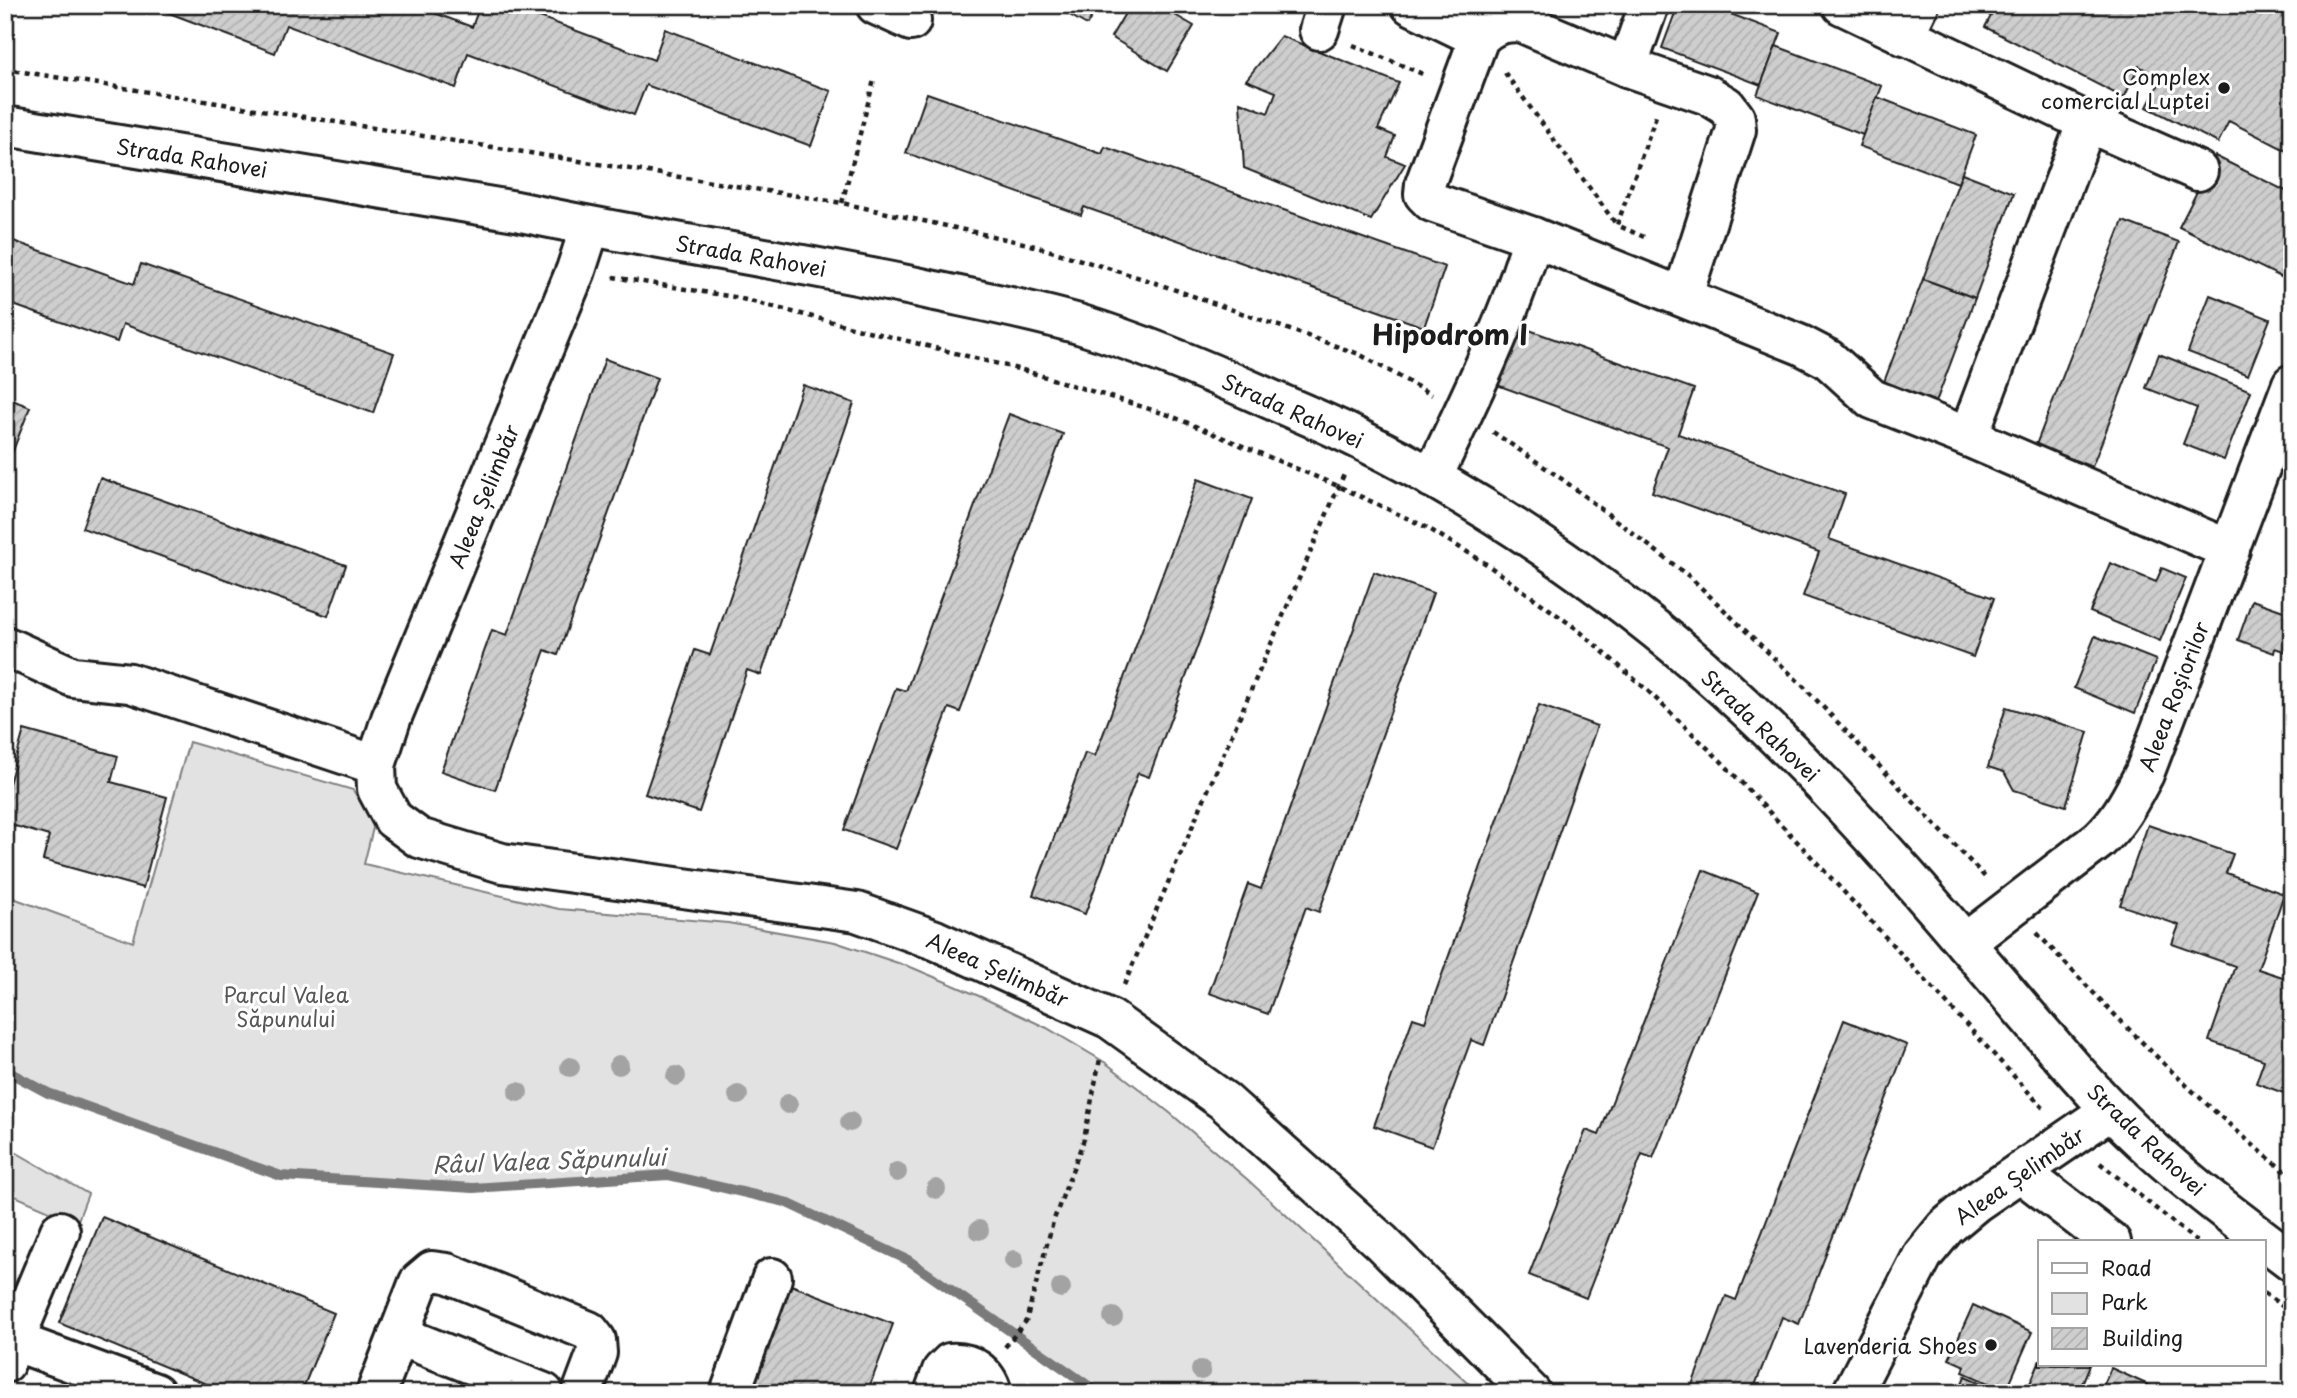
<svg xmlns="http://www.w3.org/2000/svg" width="2297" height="1398" viewBox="0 0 2297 1398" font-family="'Playpen Sans',sans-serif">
<defs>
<pattern id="building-hatch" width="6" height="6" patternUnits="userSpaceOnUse" patternTransform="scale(1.75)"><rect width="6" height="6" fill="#cecece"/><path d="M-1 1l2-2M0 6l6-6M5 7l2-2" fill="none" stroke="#b0b0b0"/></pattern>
</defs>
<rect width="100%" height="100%" fill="#fff"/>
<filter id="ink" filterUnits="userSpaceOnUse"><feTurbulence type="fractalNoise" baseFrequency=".0143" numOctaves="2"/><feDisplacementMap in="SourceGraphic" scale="14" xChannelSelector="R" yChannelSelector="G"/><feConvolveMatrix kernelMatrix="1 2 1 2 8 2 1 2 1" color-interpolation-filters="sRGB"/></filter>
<g filter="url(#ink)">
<g fill="#e2e2e2" stroke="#7f7f7f" stroke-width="2">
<path d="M189,742L353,790L374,824L364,864L559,909L728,923L835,942L913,968L979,996L1047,1028L1106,1063L1170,1113L1248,1180L1479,1393H1093L908,1260L785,1202L669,1175L473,1188L281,1176L48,1093L5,1070V895L133,942Z"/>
<path d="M5,1146L88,1194L77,1223L13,1195L5,1215Z"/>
</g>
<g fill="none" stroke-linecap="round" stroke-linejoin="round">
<path stroke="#7a7a7a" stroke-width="10" d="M5,1070L48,1093L281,1176L473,1188L668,1175L785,1202L908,1260L1099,1393"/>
</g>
<g fill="url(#building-hatch)" stroke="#1c1c1c" stroke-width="2">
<path d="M148,5H413L472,27L480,5H508L654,60L665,29L831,91L811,146L646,85L634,115L468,53L456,88L286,25L275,53Z"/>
<path d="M1052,5H1098L1087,25Z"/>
<path d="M1130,5H1181L1175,15L1194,26L1167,71L1111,37Z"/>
<path d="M1678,5H1707L1781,33L1761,85L1662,48Z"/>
<path d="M1970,5H2292V147L2289,152L2229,121L2218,143L2147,107L2162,78L2139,66L2124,98L1985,27L1991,16Z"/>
<path d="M1281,36L1399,83L1378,129L1395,136L1387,157L1405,164L1371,220L1244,168L1240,102L1268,113L1276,92L1246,80Z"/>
<path d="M1776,46L1882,86L1863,135L1757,95Z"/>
<path d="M927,93L1102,154L1105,147L1445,267L1424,327L1084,207L1081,215L906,153Z"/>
<path d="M1877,97L1976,135L1958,183L1859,146Z"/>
<path d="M2215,156L2292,194L2291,282L2179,227Z"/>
<path d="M1962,173L2014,193L1975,298L1923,279Z"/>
<path d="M2123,221L2179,242L2092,467L2036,445Z"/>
<path d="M5,238L134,284L141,264L394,353L373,413L123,324L117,342L5,302Z"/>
<path d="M1923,279L1975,298L1936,402L1884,382Z"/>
<path d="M2210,295L2270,319L2248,375L2188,352Z"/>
<path d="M1518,326L1694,389L1678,434L1845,494L1829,539L1994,598L1973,657L1803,596L1819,552L1652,492L1668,447L1497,385Z"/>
<path d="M2159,354L2251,391L2224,460L2183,444L2197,408L2146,388Z"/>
<path d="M605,359L657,378L558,655L545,650L495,790L441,771L492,630L507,635Z"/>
<path d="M803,385L854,403L761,675L747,670L699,812L645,794L695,650L710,655Z"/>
<path d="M5,397L30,407L5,471Z"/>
<path d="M1009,414L1063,434L960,712L949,708L896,849L844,830L896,688L906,691Z"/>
<path d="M100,478L346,565L328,616L82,528Z"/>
<path d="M1198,479L1252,499L1149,777L1138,773L1085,914L1033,895L1085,753L1095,756Z"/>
<path d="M2110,563L2156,582L2162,568L2186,578L2160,641L2090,612Z"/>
<path d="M1374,572L1433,593L1319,912L1306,907L1268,1014L1209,993L1248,884L1261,889Z"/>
<path d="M2252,600L2292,614V654L2275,648L2274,653L2238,640Z"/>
<path d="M2095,636L2156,660L2135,713L2074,688Z"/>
<path d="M1539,705L1597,726L1484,1045L1471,1040L1432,1147L1374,1126L1413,1018L1425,1022Z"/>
<path d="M2006,707L2088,732L2066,806L2014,790L2004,772L1988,767Z"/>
<path d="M24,730L118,756L111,782L167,797L143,888L43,860L49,836L5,823V798Z"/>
<path d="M2148,825L2233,854L2226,873L2284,894L2258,969L2292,980V1096L2256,1083L2264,1060L2209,1041L2235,966L2172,944L2179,925L2120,905Z"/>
<path d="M1703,870L1758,892L1653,1158L1642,1154L1586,1298L1529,1275L1586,1130L1599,1135Z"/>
<path d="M1844,1020L1907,1045L1799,1324L1782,1317L1752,1393H1689L1726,1296L1736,1300Z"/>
<path d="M102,1217L334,1313L301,1393H228L59,1323Z"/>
<path d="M791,1285L893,1324L867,1393H750Z"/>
<path d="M1973,1305L2032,1332L2006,1391L1963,1372L1965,1366L1949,1359Z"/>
<path d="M2040,1360V1365H2090L2078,1393H2026Z"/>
<path d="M2111,1368L2155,1388L2153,1393H2100Z"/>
<path d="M1965,1376L2004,1393H1958Z"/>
<path d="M39,1384L61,1393H35Z"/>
</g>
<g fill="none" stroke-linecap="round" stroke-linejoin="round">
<defs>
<g id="minor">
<path d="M876,5L911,21"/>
<path d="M1411,5L1479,38"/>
<path d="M1842,5L2087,122L2198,171"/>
<path d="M1319,30L1327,5"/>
<path d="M1904,36L1919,5"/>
<path d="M1627,67L1649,5"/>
<path d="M590,227L576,270L391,719L376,765L377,789L393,819L419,838L502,863L857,912L935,940L1110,1019L1224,1101L1381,1242L1531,1393"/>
<path d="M1683,295L1736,130L1735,118L1726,106L1708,95L1627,67L1520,22C1502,22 1492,25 1479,38L1425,184L1424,194L1432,202L1533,237L1801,345L1828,359L1872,399L1968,437L2230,550"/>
<path d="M1968,437L2087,122"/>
<path d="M1432,478C1469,401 1509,319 1533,237"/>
<path d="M5,646L73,677L130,683L376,765"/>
<path d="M1965,943L2099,840C2120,821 2131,798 2144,774L2292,384"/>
<path d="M2020,1172L2111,1242"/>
<path d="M398,1335L544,1393"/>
<path d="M14,1341L155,1393"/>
<path d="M5,1363L60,1231"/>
<path d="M376,1393L419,1282L432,1271L447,1273L589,1331L596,1340L597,1353L582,1393"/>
<path d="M730,1393L772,1278"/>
<path d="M934,1393L942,1371L950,1363C970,1361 987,1373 992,1393"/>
<path d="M1852,1393L1923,1255L1946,1227L1976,1202L2111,1110"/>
</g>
<path id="major" d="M5,126L516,211C652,240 789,260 926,289C977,300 1031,310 1082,325C1143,344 1203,369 1261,395C1294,410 1327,423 1359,439C1494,505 1635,604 1745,707C1825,782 1899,865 1970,949C2017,1003 2062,1059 2111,1110C2166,1167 2229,1214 2292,1261"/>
</defs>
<use href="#minor" stroke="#1c1c1c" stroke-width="44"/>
<use href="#major" stroke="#1c1c1c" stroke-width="44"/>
<g stroke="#1c1c1c" stroke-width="4.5" stroke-dasharray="5 5" stroke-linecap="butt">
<path d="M1353,45L1425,75"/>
<path d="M5,69L842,203L1028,244L1147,280L1359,354L1432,395"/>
<path d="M1505,73L1616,224"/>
<path d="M842,203L874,80"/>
<path d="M1644,237L1617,225L1656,116"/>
<path d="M613,277L734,297L1026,371L1169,415L1338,486L1426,527L1482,561L1577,629L1648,691L1720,760L1807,852L2046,1111"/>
<path d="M1493,432L1562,479L1690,577L1804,687L1986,878"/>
<path d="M2037,933C2118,1020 2199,1103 2292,1177"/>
<path d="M1124,985L1345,472"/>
<path d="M2100,1163L2197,1242"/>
<path d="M2264,1293L2292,1313"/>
<path d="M1005,1347L1026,1321L1053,1222L1084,1139L1100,1059"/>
</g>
<use href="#minor" stroke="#fff" stroke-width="38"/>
<use href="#major" stroke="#fff" stroke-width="38"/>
</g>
<g fill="#a3a3a3">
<circle cx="619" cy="1065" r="10"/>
<circle cx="570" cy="1067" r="10"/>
<circle cx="676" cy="1076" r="10"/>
<circle cx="518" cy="1092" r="10"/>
<circle cx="738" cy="1095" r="10"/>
<circle cx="788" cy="1104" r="10"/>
<circle cx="850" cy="1122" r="10"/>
<circle cx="897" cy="1172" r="10"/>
<circle cx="936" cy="1189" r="10"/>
<circle cx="979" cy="1230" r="10"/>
<circle cx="1014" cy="1260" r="10"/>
<circle cx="1061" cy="1288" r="10"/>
<circle cx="1113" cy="1317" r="10"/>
<circle cx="1201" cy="1370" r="10"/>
</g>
</g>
<g fill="#1c1c1c" stroke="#fff" stroke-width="2.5">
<circle cx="2224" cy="88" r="7"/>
<circle cx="1991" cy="1345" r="7"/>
</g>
<g text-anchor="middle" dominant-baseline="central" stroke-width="6" stroke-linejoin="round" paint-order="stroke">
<g font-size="21" fill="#1c1c1c" stroke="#fff" text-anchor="end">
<text x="2210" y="76">Complex<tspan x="2210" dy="24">comercial Luptei</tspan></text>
<text x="1977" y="1345">Lavenderia Shoes</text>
</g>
<g font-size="21" fill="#1c1c1c" stroke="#fff">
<text transform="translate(192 157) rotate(9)">Strada Rahovei</text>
<text transform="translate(751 255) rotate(10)">Strada Rahovei</text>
<text transform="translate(1293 410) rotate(24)">Strada Rahovei</text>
<text transform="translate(483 496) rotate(-68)">Aleea Șelimbăr</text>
<text transform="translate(2173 696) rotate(-69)">Aleea Roșiorilor</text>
<text transform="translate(1761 725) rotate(43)">Strada Rahovei</text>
<text transform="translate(998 969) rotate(24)">Aleea Șelimbăr</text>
<text transform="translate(2147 1139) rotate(43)">Strada Rahovei</text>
<text transform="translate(2019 1175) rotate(-35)">Aleea Șelimbăr</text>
</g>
<g font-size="21" fill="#575757" stroke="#fff">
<text x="286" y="994">Parcul Valea<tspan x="286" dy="24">Săpunului</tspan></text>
</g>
<g font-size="23" font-style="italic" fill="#5a5a5a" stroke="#fff">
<text transform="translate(549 1160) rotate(-2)">Râul Valea Săpunului</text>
</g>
<g font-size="28" font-weight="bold" fill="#1c1c1c" stroke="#fff">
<text x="1450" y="333">Hipodrom I</text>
</g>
</g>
<rect width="2297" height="1398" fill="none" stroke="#fff" stroke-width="28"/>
<rect x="14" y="14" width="2269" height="1370" fill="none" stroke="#1c1c1c" stroke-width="2.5" filter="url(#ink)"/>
<rect x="2038" y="1240" width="228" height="126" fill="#ffffff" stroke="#a4a4a4" stroke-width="2"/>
<rect x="2052" y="1263" width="35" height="10" fill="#ffffff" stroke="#a4a4a4" stroke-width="2"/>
<text x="2101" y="1276" font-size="21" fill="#1c1c1c">Road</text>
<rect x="2052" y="1293" width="35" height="21" fill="#e2e2e2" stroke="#a4a4a4" stroke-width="2"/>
<text x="2101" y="1310" font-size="21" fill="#1c1c1c">Park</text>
<rect x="2052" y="1328" width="35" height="21" fill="url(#building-hatch)" stroke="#a4a4a4" stroke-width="2"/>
<text x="2101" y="1346" font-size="21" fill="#1c1c1c">Building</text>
</svg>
